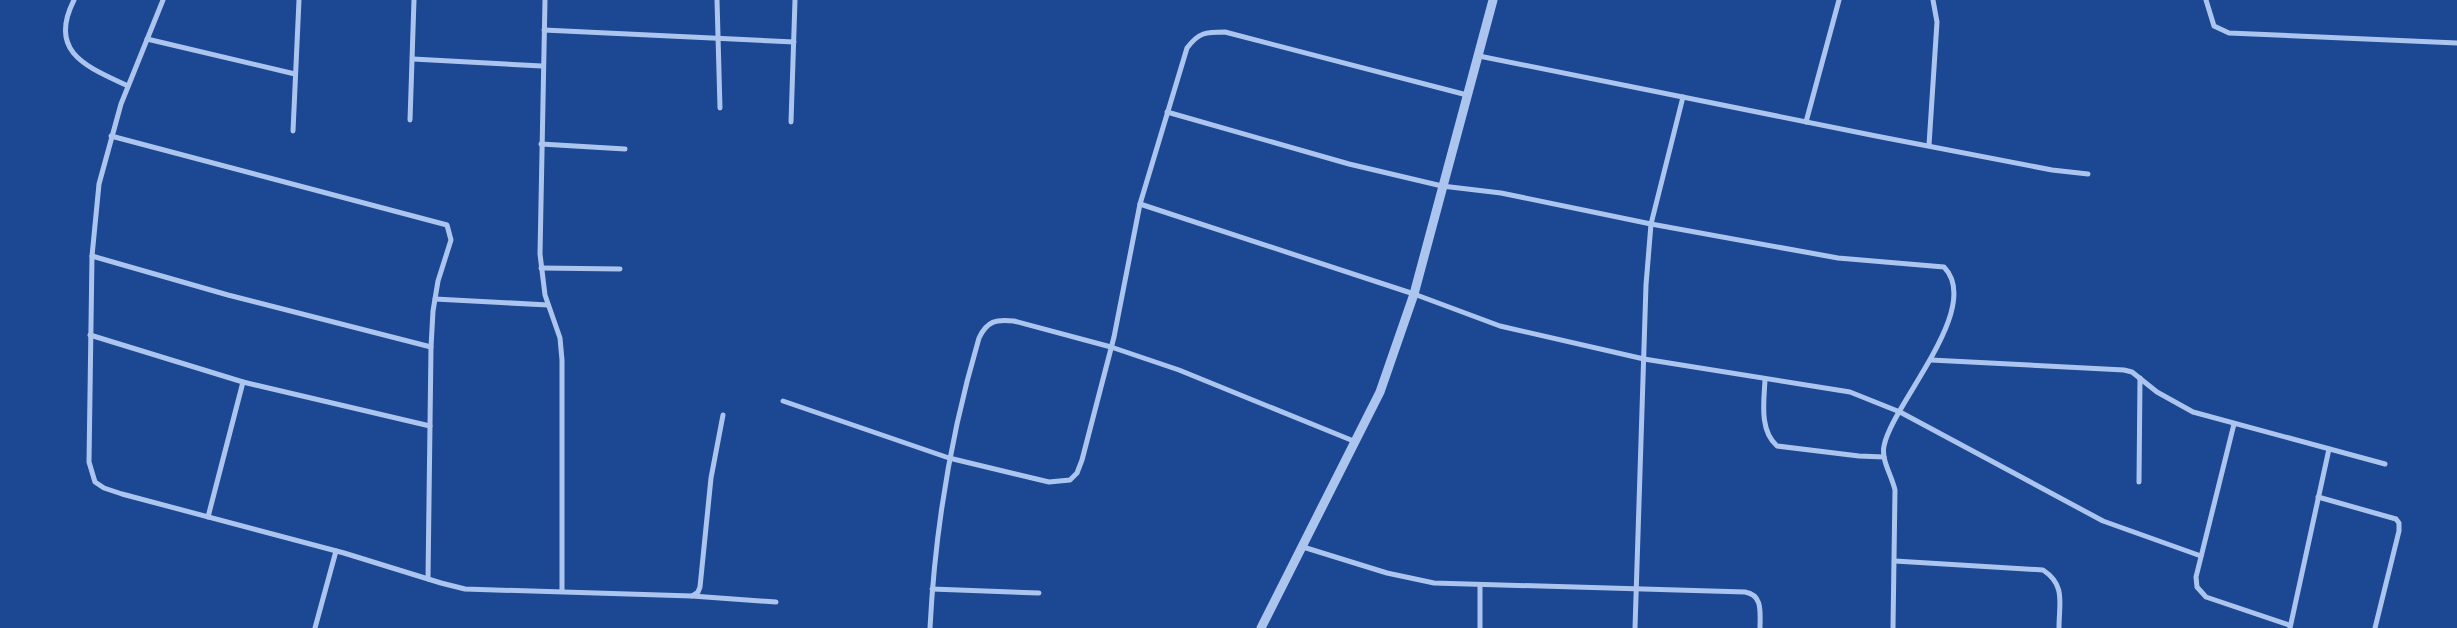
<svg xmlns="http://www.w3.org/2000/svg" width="2457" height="628" viewBox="0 0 2457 628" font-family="Rubik,sans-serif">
<rect width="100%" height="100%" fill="#1c4792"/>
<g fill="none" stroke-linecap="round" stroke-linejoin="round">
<g stroke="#acc5ef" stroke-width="5">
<path d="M74,0C47,53 88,67 128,86"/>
<path d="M163,0L121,104L99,184L92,256L89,462L95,482L104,488L122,494L344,553L441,583L465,589L692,596L698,592L700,587L711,478L723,415"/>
<path d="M545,0L540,254L545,295L560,338L562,360V590"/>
<path d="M717,0L720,108"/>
<path d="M2206,0L2214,26L2229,33L2457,43"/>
<path d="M544,30L794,42"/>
<path d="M147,39L295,74"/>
<path d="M1479,56L1876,136L2052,170L2088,174"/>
<path d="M413,59L542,66"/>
<path d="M1167,112L1349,164L1442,186L1501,193L1651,224L1838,258L1944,267C1984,308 1892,404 1884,446C1881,460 1892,476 1895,490L1893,628"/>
<path d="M410,120L414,0"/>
<path d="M791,122L795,0"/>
<path d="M1806,122L1839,0"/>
<path d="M293,131L299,0"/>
<path d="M111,136L447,225L451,240L438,281L433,311L431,347L428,579"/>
<path d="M541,144L625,149"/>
<path d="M1929,145L1937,22L1933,0"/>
<path d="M1140,204L1414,294L1500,326L1644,359L1850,392L1900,412L2103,521L2201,556"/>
<path d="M92,256L228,295L431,347"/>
<path d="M541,268L620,269"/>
<path d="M435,299L548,305"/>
<path d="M90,335L243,382L430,426"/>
<path d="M1931,360L2124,370L2132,372L2157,392L2193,412L2385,464"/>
<path d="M1765,380C1764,401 1759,430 1777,446L1859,456L1884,457"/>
<path d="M783,401L949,458L1049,482L1070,480L1077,473L1082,460L1114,337L1140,204L1187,48C1199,32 1206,32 1225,32L1467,95"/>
<path d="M2234,424L2196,577L2197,587L2206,597L2289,625"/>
<path d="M2139,482L2140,378"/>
<path d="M2318,497L2396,519L2399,523V531L2375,628"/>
<path d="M208,517L243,382"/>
<path d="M1303,547L1387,573L1434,583L1745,592C1763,595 1760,612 1760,628"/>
<path d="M1895,561L2043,570C2066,585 2059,603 2059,628"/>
<path d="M932,589L1039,593"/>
<path d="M692,596L776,602"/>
<path d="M315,628L336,551"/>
<path d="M930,628C935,530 951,433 979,338C987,321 996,319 1014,321L1111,347L1179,370L1356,442"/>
<path d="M1480,628V585"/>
<path d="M1635,628L1646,285L1651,224L1683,97"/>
<path d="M2290,628L2329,449"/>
</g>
<path stroke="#acc5ef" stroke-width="9" d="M1261,628L1380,392L1414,294L1493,0"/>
</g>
</svg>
